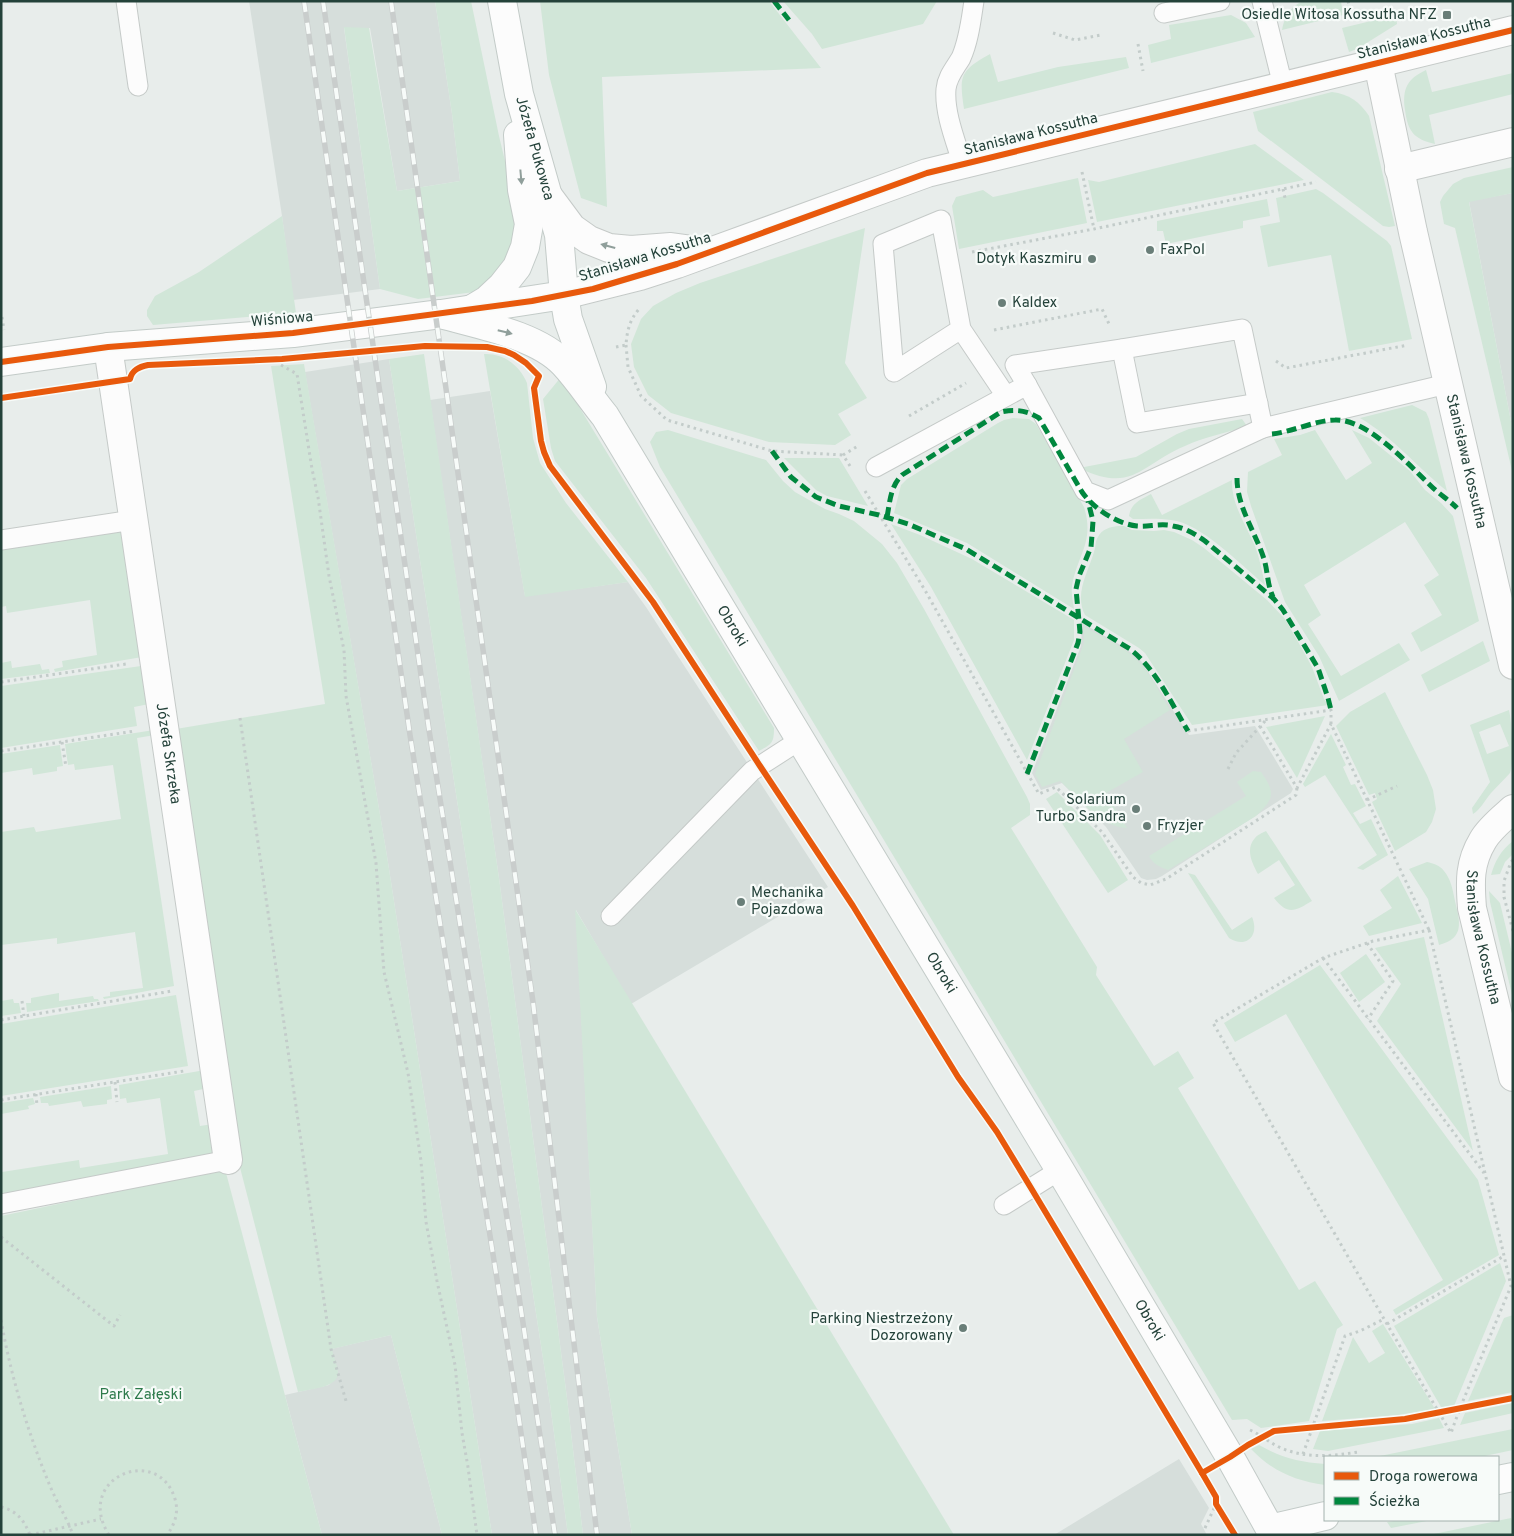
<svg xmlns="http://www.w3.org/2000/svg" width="1514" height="1536" viewBox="0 0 1514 1536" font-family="Overpass,sans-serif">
<rect width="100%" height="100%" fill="#e8edeb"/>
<g fill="#d6dedb">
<path d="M249,1H435L452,114L460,181L397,191L370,28H344L380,289L293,300L282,216Z"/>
<path d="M1513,193V432L1469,201Z"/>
<path d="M389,359L550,1404L568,1535H492L387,856L305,372Z"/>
<path d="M490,391L525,596L628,582L646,607L828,887L631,1004L576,910L597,1317L632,1535H583L567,1398L499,878L430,400Z"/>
<path d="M1082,623L1124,647L1141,661L1189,735L1255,726L1290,784L1293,789L1291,793L1162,876L1156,879L1147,880L1141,878L1106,827L1062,783L1041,790L1032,773L1081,646Z"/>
<path d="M391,1335L442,1535H322L285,1395L329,1385L338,1373L331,1349Z"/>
<path d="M1179,1459L1209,1508L1201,1524L1207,1535H1054Z"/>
</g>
<g fill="#d1e6d8" fill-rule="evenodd">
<path d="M435,1H471L499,136L518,215L514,250L485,287L475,292L418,299L380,289L344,27L369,28L397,191L460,181L452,114Z"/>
<path d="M540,1H769L821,68L602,77L607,207L581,198L549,75Z"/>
<path d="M783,1H937L923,24L822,49L812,34Z"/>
<path d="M1303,1H1341L1343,15L1282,30C1284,17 1291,6 1303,1Z"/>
<path d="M1231,15L1246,23L1255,37L1151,63L1148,45L1171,39L1169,25Z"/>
<path d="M1396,15L1397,24L1357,49L1349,52L1342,28Z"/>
<path d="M990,54L998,82L1058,67L1126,57L1129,68L964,109C959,75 960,71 990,54Z"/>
<path d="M1426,70L1432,92L1513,73V94L1429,115L1435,144C1414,139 1408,132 1405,110C1402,89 1407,79 1426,70Z"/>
<path d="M1332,92C1349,94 1360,102 1369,116L1395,226L1389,227L1383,226L1258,131L1253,112Z"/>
<path d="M1255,144L1304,180L1097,222L1088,180L1099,182Z"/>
<path d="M1513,167V193L1469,202L1513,432V475L1455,228L1444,224L1440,202L1443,196L1453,184L1464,178Z"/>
<path d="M1078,178L1087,223L959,249L952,206L956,197L983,190L993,197Z"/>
<path d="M1316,189L1323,193L1387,241L1391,246L1412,339L1349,351L1331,255L1268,267L1260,226L1280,222L1276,198Z"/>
<path d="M1267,199L1270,216L1243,221V228L1166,244L1163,231H1157V221Z"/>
<path d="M282,216L296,313L153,325L147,316V310L155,296L199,272Z"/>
<path d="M865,228L845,363L867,398L838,414L851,435L835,445L769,442L671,413L648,395L634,367L631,344L641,319L653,306L676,293L700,283Z"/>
<path d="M424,354L499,878L567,1398L583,1535H568L550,1404L389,359Z"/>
<path d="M484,354C504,353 520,366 527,383L533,438L540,463L566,503L628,582L525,597Z"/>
<path d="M304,364L387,856L492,1535H442L391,1335L332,1349C333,1356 337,1364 338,1372C339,1388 310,1389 298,1392L236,1152L170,730L325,704L271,366Z"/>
<path d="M561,377L774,728C774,743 772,744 759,751L646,578L555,461L551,448L543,399Z"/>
<path d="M1412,405L1426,412L1429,419L1447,491C1417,467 1394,438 1360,418Z"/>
<path d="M1013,418L1029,419L1036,424L1084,507C1095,542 1077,555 1072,586C1071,594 1073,601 1074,609L967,543L894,513L901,485L907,479L998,423L1004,420Z"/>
<path d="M1242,419L1247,426C1227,433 1204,437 1185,446C1140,465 1133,494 1079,468L1136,457L1177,434L1189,429Z"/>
<path d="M668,430L766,460L783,481L795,492L825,509L839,514L854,521L882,544L897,563L924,609L1027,797L1030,804V815L1011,828L1097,967L1096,975L1154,1066L1178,1051L1194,1078L1178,1088L1299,1290L1315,1281L1343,1325L1337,1329L1309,1421L1261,1428L1247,1419L1232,1420L660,467L650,442L656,432Z"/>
<path d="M1315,430L1346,480L1372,463L1352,430L1369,438L1410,471L1425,490L1441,503L1453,516L1479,621L1421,652L1411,633L1442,615L1424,585L1439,575L1405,522L1304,585L1321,615L1308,624L1341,676L1399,643L1410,660L1339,701L1319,656L1285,602L1251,506L1247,492L1248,472L1282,455L1274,439L1300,435Z"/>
<path d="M784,458H839L868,506L827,496L816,490Z"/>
<path d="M1232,480C1231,504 1246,525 1255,546C1260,559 1262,572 1265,585C1241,565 1201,523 1171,520C1159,518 1145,519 1133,519L1129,516C1131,503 1140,500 1151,494L1162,515Z"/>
<path d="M891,524L920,535L972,559L1074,620V640L1027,760L931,587Z"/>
<path d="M122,525L142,657L55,672L54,669L63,667L62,661L97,655L90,600L7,613L6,606L1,607V544Z"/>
<path d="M1118,526H1124L1132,530L1154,531L1164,530L1174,532L1192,540L1204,548L1267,600L1285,619L1305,654L1312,667L1324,699L1328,705L1192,725L1145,653L1139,648L1085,615C1074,594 1088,572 1094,552C1096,547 1095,541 1098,537C1102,529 1110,527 1118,526Z"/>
<path d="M1084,627C1099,635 1115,642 1129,653C1148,667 1158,690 1170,710L1124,739L1143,772L1106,793L1127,828C1100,827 1078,798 1060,781L1042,787L1035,774L1084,643Z"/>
<path d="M1483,641L1490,661L1429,692L1421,675Z"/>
<path d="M11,661L12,668L40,664L42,670L49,669L50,673L1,679V663Z"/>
<path d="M148,665L154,703L134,707L137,726L1,748V686Z"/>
<path d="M1385,692L1427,775L1433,790L1436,809L1432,822L1426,832L1395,851L1372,802L1377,799L1375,793L1369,795L1336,726L1350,712Z"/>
<path d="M1509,710C1512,723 1514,762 1510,773C1504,780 1497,786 1491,793C1485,800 1480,810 1473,814L1472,808L1490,782L1470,725ZM1500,724L1509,746L1487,754L1479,732Z"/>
<path d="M1325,716L1297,778L1266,727Z"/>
<path d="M154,730L155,735L137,738L174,986L104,999L103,997L110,996V992L143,988L135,932L57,944V938L1,945V832L34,827L36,832L121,819L113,765L75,770L74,764L68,765L65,744Z"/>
<path d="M1331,734L1346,765L1343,767L1351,785L1355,784L1366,806L1353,813L1360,824L1371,819L1388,855L1363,870L1357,868L1377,855L1325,775L1305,787L1303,784Z"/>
<path d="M60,745L63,766L57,767V771L33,775L32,768L1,773V754Z"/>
<path d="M1253,771L1261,772C1276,793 1274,799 1256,816L1168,870C1160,867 1153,864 1149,856L1246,796L1237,782Z"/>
<path d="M1057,792L1100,835L1128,880L1108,893L1046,799Z"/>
<path d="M1266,831L1312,901C1295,911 1288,916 1274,898L1295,885L1279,860L1258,874C1252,863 1245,849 1255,838C1257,835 1262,833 1266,831Z"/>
<path d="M1513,841V854L1505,862L1500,874L1491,875C1495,861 1501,850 1513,841Z"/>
<path d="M1427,862C1433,863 1441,866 1444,871C1451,879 1453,891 1455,901C1460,922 1465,938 1439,945L1428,899L1409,869Z"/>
<path d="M1188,873L1195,875L1232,930L1252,917C1260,936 1246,949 1229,938Z"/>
<path d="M1398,876L1422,923L1369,936L1363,926L1392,908L1380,890Z"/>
<path d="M1489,891L1500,903L1513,957V999L1490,902Z"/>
<path d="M575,909L954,1535H632L597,1317Z"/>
<path d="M1424,937L1473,1151L1377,1021L1401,984L1375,948Z"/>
<path d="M1366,954L1385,982L1359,1002L1340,973Z"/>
<path d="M1320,965L1478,1180L1499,1255L1396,1315L1393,1310L1443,1280L1286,1014L1235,1042L1224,1023Z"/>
<path d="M59,993V1001L93,996L94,999H98L99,1001L27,1012L26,1003H31V998Z"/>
<path d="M176,995L188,1066L1,1096V1024Z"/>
<path d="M13,999L14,1003H19L21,1013L1,1016V1001Z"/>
<path d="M205,1070L208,1088L194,1091L200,1126L213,1124L217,1154L1,1196V1167L2,1172L79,1160L80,1168L168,1154L160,1098L127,1103L126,1098L120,1099L119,1085Z"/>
<path d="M111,1086L112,1099L107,1100V1104L83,1107L81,1101L49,1106L48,1103H41L40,1097Z"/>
<path d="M33,1098L35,1104L28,1106L29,1109L1,1114V1103Z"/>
<path d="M225,1169L322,1535H1V1216Z"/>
<path d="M1500,1263L1506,1281L1454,1406L1441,1407L1394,1326Z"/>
<path d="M1513,1315V1392L1468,1401L1504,1318Z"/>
<path d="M1383,1324L1435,1409L1398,1415L1322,1421L1353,1337L1369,1363L1385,1353L1372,1331Z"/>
<path d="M1513,1403V1413L1460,1425L1465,1413Z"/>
<path d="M1439,1418L1444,1428L1328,1451L1313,1449L1320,1431L1412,1424Z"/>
<path d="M1513,1429V1450L1480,1457H1375Z"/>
<path d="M1259,1445C1282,1458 1299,1462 1325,1464V1485C1295,1481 1272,1471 1251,1449Z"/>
<path d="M1511,1518L1513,1523V1535H1429Z"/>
<path d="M1401,1520H1432L1391,1528L1387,1522Z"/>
</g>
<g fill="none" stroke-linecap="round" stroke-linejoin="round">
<defs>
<g id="lane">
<path d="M126,1L138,86"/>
<path d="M1262,1L1283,86"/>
<path d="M1164,13L1220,1"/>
<path d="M963,165C956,142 944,113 946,89C947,77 955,68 961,58C969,40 971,20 974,1"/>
<path d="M961,329L894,372L883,244L941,220L961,329L1006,396"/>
<path d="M1122,349L1137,423L1258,403"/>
<path d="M1027,385L1015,365L1122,349L1242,329L1263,428L1447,384"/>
<path d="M876,467L1027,385L1085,491L1108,500L1263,428"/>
<path d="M1,540L133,520"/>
<path d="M611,916L752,771L800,740"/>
<path d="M1,1204L228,1160"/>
<path d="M1004,1205L1060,1170"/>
</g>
<g id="street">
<path id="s1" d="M1378,63L1413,232L1513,665"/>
<path d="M1399,169L1513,142"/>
<path d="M549,197L572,228L589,240L609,248L631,250L671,247L700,251"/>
<path d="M564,295L640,276L677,264L927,173L1513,30"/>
<path id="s2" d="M108,347L228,1160"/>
<path id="s3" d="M1513,809C1503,818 1490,828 1483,840C1469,863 1470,882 1472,908L1513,1077"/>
</g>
<g id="secondary">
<path id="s4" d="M502,1L519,94L559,235L564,295L568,319L592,387"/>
<path d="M472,309L487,300L502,286L517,267L525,247L529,224L522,190L518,135"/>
<path id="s5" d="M441,314C479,325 537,335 564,364C579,380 591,399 605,416L1060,1170L1230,1457L1270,1529L1325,1516"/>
<path d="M1,362L108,347L293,333L441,314L564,295"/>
<path d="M1498,1480L1513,1477"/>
</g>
</defs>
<use href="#lane" stroke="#c5cac8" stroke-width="21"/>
<use href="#street" stroke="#c5cac8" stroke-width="30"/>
<use href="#secondary" stroke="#c3cbc8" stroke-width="30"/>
<g stroke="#c3ccca" stroke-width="3" stroke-dasharray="2.5 4" stroke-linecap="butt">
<path d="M1348,1L1352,18"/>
<path d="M1053,33L1075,40L1101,35"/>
<path d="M1138,44L1143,71"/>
<path d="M1082,172L1094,229"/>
<path d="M1283,189L1285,198"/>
<path d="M972,252L1094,229L1316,182"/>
<path d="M2,317L4,330"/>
<path d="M994,330L1102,309L1109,324"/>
<path d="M626,345L628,367L641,396L667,420L772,451L843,455"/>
<path d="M616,347L626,345C627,330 630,319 640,308"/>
<path d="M1276,361L1286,368L1408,345"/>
<path d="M281,365L297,374L312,469L318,497L329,576L344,650L346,696L376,863L384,972L408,1073L421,1161L426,1222L437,1281L455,1365L462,1433L468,1467L477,1535"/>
<path d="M909,416L966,383"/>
<path d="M850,466L843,455L858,446"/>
<path d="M865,491L926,592L1039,794L1056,787L1102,832L1133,877L1141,883L1150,885L1166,879L1296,795L1297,788"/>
<path d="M1,682L126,664"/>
<path d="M240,718L331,1349L346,1401"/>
<path d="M1260,726L1297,788L1331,724"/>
<path d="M1188,731L1331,710V724L1429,930"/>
<path d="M62,742L66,767"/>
<path d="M1,751L135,731"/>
<path d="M1228,769L1236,753L1266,720"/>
<path d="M1367,800L1397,786"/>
<path d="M1513,860L1511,862L1504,881V897L1513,931"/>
<path d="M1429,930L1511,1286L1460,1408L1451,1433L1384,1319L1213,1023L1323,958L1373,941Z"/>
<path d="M1367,943L1393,981L1368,1019"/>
<path d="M1323,958L1484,1173"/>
<path d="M22,1001L24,1016"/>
<path d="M1,1020L172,991"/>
<path d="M115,1082L117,1102"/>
<path d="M36,1094L37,1106"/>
<path d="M1,1100L184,1071"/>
<path d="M1,1237L114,1326L120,1315"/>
<path d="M1,1320C11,1377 28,1433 50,1486C57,1503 67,1518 73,1535"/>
<path d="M1387,1324L1504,1256"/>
<path d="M1250,1430C1261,1435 1270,1443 1281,1448C1307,1459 1332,1456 1358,1452"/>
<path d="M1303,1454L1345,1336L1360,1331L1384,1319"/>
<path d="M1,1507C17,1511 24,1520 30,1535"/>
<path d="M1205,1528L1216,1504"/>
<path d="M30,1535L101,1519"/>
<path d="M109,1535C73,1478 158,1443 175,1499C179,1512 175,1524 167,1535"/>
</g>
<use href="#lane" stroke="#fcfcfc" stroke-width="19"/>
<use href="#street" stroke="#fcfcfc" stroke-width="28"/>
<use href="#secondary" stroke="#fcfcfc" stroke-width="28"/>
<defs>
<g id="rail">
<path d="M304,1L410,735L515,1392L536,1535"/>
<path d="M323,1L429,730L509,1230L555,1535"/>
<path d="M391,1L533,1002L597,1535"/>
</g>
</defs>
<use href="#rail" stroke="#c9cdcc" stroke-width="5.5"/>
<use href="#rail" stroke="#f7fbf9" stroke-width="4" stroke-dasharray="11" stroke-linecap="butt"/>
<g stroke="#00873e" stroke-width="5" stroke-dasharray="10 5" stroke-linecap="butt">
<path d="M774,1L789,20"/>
<path d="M1272,434C1292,432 1316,420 1335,420C1368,419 1408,464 1431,486C1439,494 1449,500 1457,508"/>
<path d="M772,451L791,477L816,497L839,506L879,515L908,524L966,549L1130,649C1156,669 1171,703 1188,731"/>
<path d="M1237,478C1237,507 1255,531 1264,559C1268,572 1267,584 1273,597"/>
<path d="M887,517C890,502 890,487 902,475L1001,412C1015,409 1026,410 1039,418L1082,492C1093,508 1117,524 1137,526C1149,527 1161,523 1173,526C1185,528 1195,534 1205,541L1274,599L1283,610L1318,668L1328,698L1331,710"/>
<path d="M1027,774L1078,643L1080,632L1076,589L1079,576L1091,547L1092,535L1093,521L1088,501"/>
</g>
<defs>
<g id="cycleway">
<path d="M1,362L108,347L293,333L532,301L593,289L677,264L927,173L1513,30"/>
<path d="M1,398L130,379C132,370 139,367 148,365L282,359L425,346L487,347L505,351L514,355L526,363L539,376L534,388L541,441L544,452L550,466L653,602L760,766L853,906L958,1077L997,1132L1031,1188L1202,1473L1216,1497V1504L1235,1535"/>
<path d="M1202,1473L1230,1457L1248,1445L1274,1431L1405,1419L1513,1398"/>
</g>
</defs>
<use href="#cycleway" stroke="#f7fbf9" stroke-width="9"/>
<use href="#cycleway" stroke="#e8590c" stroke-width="6"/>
</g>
<defs><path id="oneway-solid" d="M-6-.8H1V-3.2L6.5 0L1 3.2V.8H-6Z" transform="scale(1.25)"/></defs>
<g fill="#909f9b">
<use href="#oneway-solid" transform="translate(521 177) rotate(85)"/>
<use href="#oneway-solid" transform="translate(608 246) rotate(-165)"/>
<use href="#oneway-solid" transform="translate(505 332) rotate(14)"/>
</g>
<g fill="#697e78" stroke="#f7fbf9" stroke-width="2">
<rect x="1442" y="10" width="10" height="10" rx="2.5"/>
<circle cx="1150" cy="250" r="5"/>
<circle cx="1092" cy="259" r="5"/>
<circle cx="1002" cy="303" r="5"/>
<circle cx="1136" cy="809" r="5"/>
<circle cx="1147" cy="826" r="5"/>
<circle cx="741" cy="902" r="5"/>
<circle cx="963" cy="1328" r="5"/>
</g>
<g text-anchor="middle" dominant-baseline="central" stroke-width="4.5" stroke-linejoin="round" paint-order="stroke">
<g font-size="15" fill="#24423a" stroke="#f7fbf9" text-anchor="end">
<text x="1437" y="15">Osiedle Witosa Kossutha NFZ</text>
<text x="1160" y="250" text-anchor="start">FaxPol</text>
<text x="1082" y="259">Dotyk Kaszmiru</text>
<text x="1012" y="303" text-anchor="start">Kaldex</text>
<text x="1126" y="800">Solarium<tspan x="1126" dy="17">Turbo Sandra</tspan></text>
<text x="1157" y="826" text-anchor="start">Fryzjer</text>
<text x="751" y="893" text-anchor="start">Mechanika<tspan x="751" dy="17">Pojazdowa</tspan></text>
<text x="953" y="1319">Parking Niestrzeżony<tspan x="953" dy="17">Dozorowany</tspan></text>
</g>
<g font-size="15" fill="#24423a" stroke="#f7fbf9">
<text transform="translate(1424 39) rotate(-14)">Stanisława Kossutha</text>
<text transform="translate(1031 135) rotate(-14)">Stanisława Kossutha</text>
<text stroke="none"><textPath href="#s4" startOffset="151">Józefa Pukowca</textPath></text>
<text transform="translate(645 258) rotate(-17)">Stanisława Kossutha</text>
<text transform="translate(282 320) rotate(-5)">Wiśniowa</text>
<text stroke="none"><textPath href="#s1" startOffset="408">Stanisława Kossutha</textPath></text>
<text stroke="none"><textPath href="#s5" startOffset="446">Obroki</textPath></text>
<text stroke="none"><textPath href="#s2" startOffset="411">Józefa Skrzeka</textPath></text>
<text stroke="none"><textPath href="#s3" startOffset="144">Stanisława Kossutha</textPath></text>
<text stroke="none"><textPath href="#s5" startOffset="851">Obroki</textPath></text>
<text stroke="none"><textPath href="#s5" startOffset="1256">Obroki</textPath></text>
</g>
<g font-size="15" fill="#2d7a4b" stroke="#f7fbf9">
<text x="141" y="1395">Park Załęski</text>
</g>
</g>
<rect width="1514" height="1536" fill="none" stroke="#24423a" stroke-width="5"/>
<rect x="1324" y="1456" width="175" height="65" fill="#f7fbf9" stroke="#a3b1ad"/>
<rect x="1334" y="1472" width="25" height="8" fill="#e8590c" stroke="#a3b1ad"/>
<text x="1369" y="1481" font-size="15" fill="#24423a">Droga rowerowa</text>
<rect x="1334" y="1497" width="25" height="8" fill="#00873e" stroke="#a3b1ad"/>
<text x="1369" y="1506" font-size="15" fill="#24423a">Ścieżka</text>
</svg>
